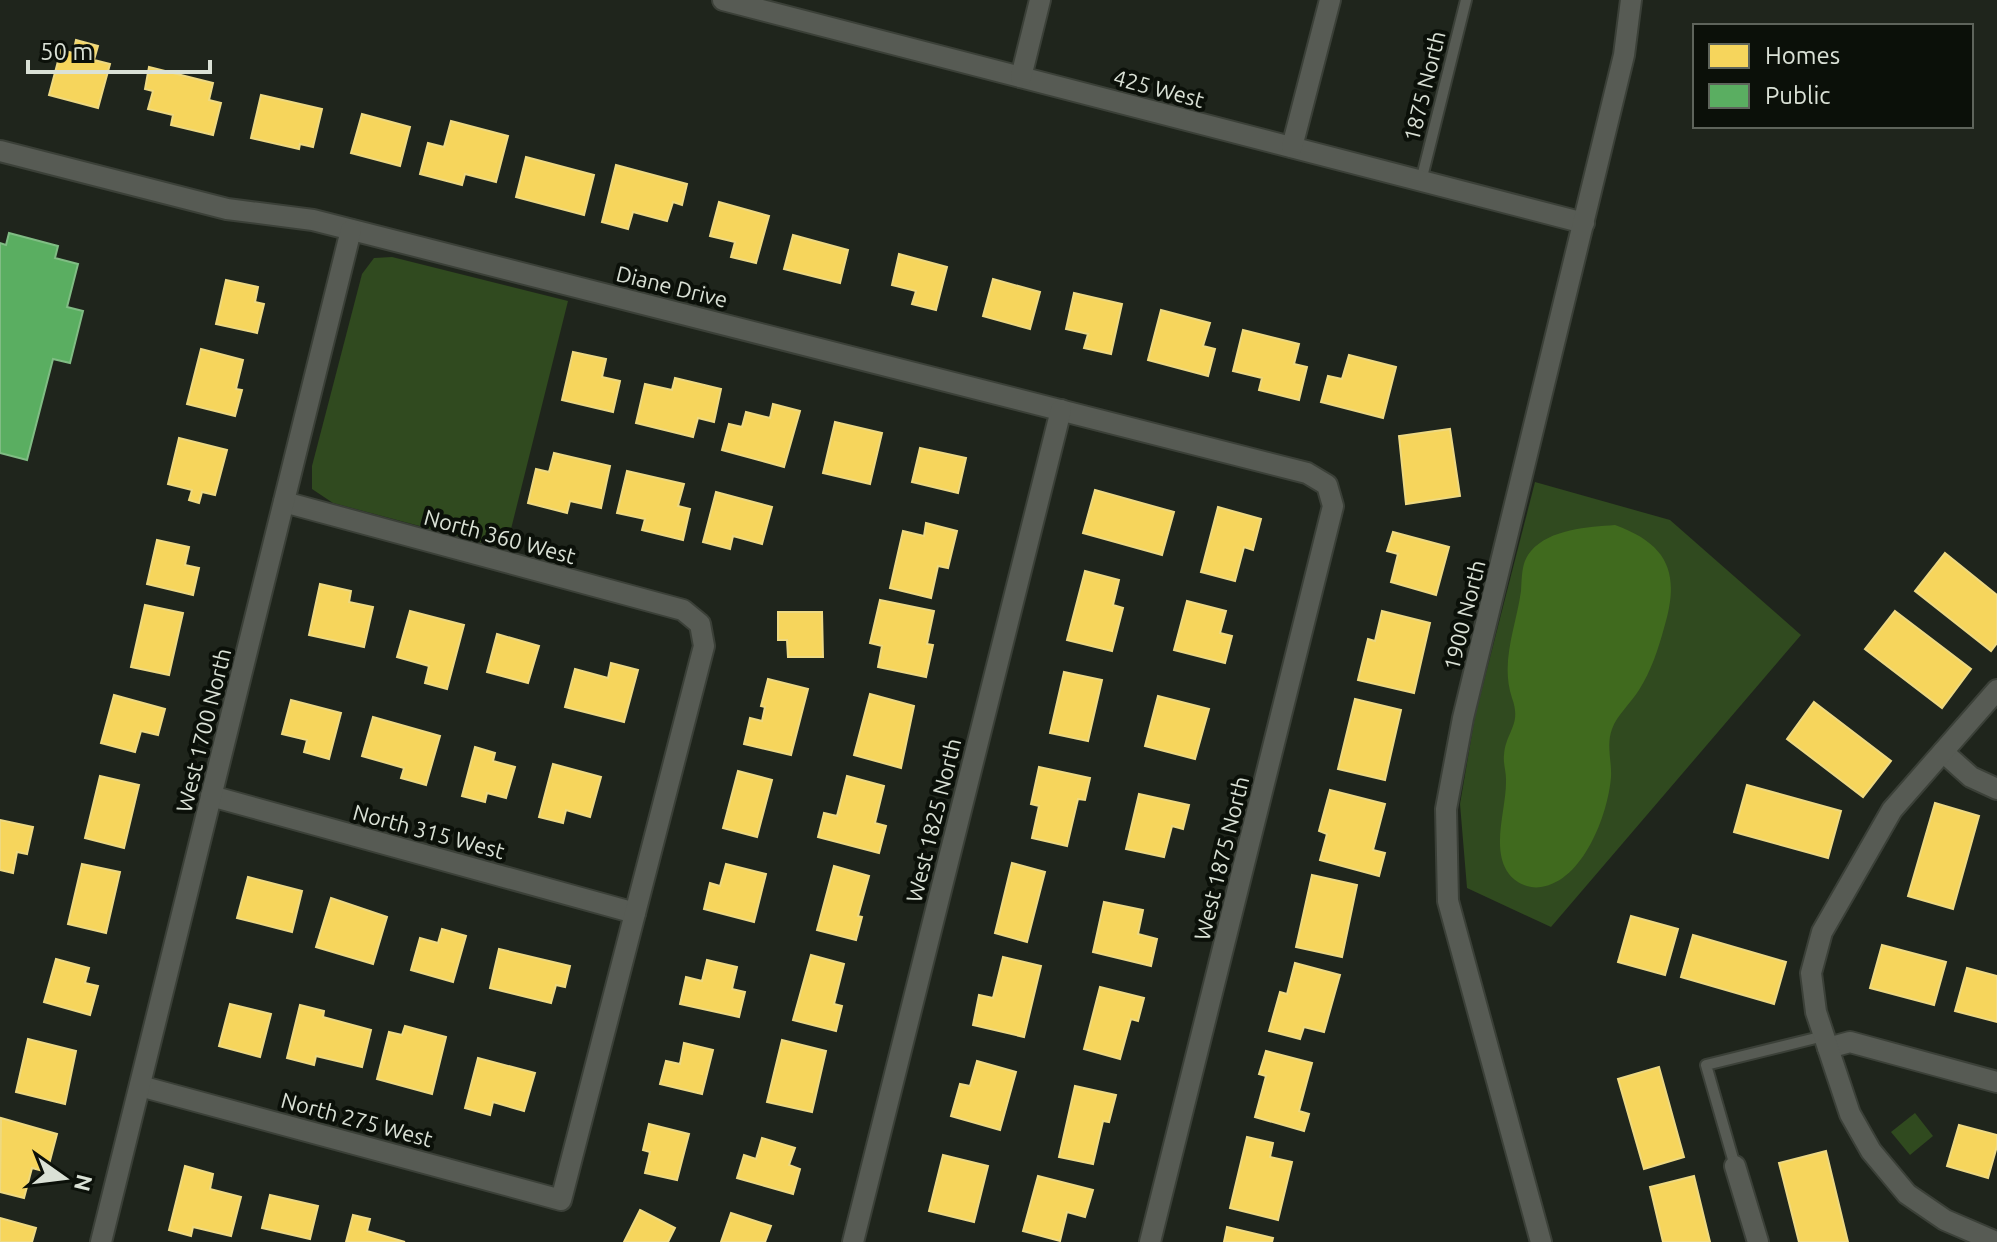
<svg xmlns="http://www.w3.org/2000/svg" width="1997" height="1242" viewBox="0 0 1997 1242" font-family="Ubuntu,sans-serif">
<rect width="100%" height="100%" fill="#1f251c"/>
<g fill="#304a1f">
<path d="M392,257L568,301L506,549L333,503L312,489V466L362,274L374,258Z"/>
<path d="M1535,482L1670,520L1801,635L1551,927L1467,888L1460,804L1475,716Z"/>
<path d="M1915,1113L1933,1136L1910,1155L1891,1132Z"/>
</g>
<path fill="#406a1e" d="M1615,525C1670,545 1680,575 1664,628C1658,650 1651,671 1639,690C1631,703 1617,715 1612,729C1606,745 1612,762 1611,777C1608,815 1583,881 1541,887C1529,889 1516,883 1509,874C1490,849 1507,808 1506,779C1506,771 1503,763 1504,755C1506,731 1522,725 1512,698C1500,662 1516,627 1521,591C1522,578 1521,562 1531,551C1550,529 1588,527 1615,525Z"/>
<g fill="#f6d55c" stroke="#eed981" stroke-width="2">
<path d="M76,40L98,46L94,60L110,64L98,108L49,95L61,50L73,53Z"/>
<path d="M149,67L213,83L209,100L221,103L213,135L171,125L173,115L148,109L153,91L145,89Z"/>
<path d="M261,95L322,109L313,147L300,144L299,149L251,138Z"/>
<path d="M362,114L410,127L400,166L351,153Z"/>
<path d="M451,121L508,136L496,182L465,174L462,185L420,174L428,143L444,147Z"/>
<path d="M526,157L594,175L584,215L516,197Z"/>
<path d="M616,165L687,184L682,205L673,202L667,221L633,212L628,229L602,222Z"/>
<path d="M719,202L769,216L756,263L731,257L735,242L710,236Z"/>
<path d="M793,235L848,250L840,283L784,269Z"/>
<path d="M899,254L947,267L936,310L912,304L916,291L892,285Z"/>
<path d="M993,279L1040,292L1030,329L983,316Z"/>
<path d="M226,280L258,287L255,302L264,304L257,333L216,324Z"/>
<path d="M1074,293L1122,304L1111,354L1084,348L1088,334L1066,329Z"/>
<path d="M1161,310L1210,323L1203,346L1215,349L1208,376L1148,360Z"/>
<path d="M1243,330L1299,344L1294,364L1307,367L1299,400L1259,390L1262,378L1233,371Z"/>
<path d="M201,349L243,360L236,389L242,390L235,416L187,404Z"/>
<path d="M573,352L606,359L602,377L620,381L613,412L562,400Z"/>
<path d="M1349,355L1396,367L1383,418L1321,402L1328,376L1342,379Z"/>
<path d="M675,378L721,389L714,422L698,418L693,437L636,423L645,384L672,390Z"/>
<path d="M773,404L800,411L784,467L722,450L729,424L742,427L746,412L770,418Z"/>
<path d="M835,422L882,433L870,484L823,473Z"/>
<path d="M1450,429L1460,496L1406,504L1399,436Z"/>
<path d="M179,438L227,450L215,495L202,492L199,503L189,500L192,490L168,484Z"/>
<path d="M920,448L966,458L958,493L912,482Z"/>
<path d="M554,453L610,466L601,508L570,501L567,513L528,503L536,469L549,472Z"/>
<path d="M627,471L684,484L678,506L690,509L683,540L642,530L645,519L617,513Z"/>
<path d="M1095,490L1174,512L1162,555L1083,533Z"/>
<path d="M716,492L772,507L762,544L733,536L730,549L703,542Z"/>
<path d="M1218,507L1261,519L1253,550L1244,547L1235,581L1201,572Z"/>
<path d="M926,523L957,531L948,568L938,566L931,598L890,588L903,531L924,536Z"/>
<path d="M1393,532L1449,547L1436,595L1391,582L1398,554L1387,551Z"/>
<path d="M157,540L189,547L185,565L199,568L193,595L147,584Z"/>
<path d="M1945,553L1997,595V643L1991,651L1915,591Z"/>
<path d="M1085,571L1119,580L1113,605L1123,608L1112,651L1067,640Z"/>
<path d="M320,584L351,591L349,602L373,607L364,647L309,635Z"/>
<path d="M880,600L934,611L927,644L933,645L926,677L878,667L882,646L870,643Z"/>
<path d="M1187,601L1226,611L1220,633L1232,636L1225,663L1174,650Z"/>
<path d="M145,605L183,613L169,675L131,667Z"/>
<path d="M410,611L464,625L447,689L425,683L429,666L397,657Z"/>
<path d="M1382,611L1430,623L1414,693L1358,680L1368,639L1375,641Z"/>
<path d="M1895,611L1971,669L1942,708L1865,649Z"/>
<path d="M778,612H822L823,657H788L787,640H778Z"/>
<path d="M497,634L539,646L528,683L487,672Z"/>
<path d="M611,663L638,670L624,722L565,707L575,669L608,678Z"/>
<path d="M1064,672L1102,680L1088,741L1050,733Z"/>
<path d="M768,679L808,689L791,755L744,744L750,718L762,721L765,707L761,706Z"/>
<path d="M870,694L914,706L901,768L854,755Z"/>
<path d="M114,695L165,709L158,735L141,731L135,752L101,743Z"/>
<path d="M1158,696L1209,709L1195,759L1145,746Z"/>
<path d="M1355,699L1401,710L1385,780L1338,769Z"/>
<path d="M291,700L341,713L329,759L304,752L307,740L282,734Z"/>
<path d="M1814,702L1891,761L1863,797L1787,739Z"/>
<path d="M373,717L440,736L426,785L401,778L404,768L362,756Z"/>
<path d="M475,747L495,753L493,761L515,767L506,798L487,793L485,802L462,796Z"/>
<path d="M553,764L601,777L590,817L566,810L563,823L539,817Z"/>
<path d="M1039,767L1090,778L1085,800L1078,799L1067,846L1032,838L1039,806L1031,804Z"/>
<path d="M738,771L772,780L757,837L723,828Z"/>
<path d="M100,776L139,785L124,848L85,838Z"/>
<path d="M847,776L884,786L875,823L886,826L879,853L818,837L824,813L837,816Z"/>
<path d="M1747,785L1841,811L1828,858L1734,832Z"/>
<path d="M1330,790L1385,804L1373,850L1385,853L1379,876L1320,860L1327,834L1319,831Z"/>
<path d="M1139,794L1189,805L1183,829L1172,826L1164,857L1126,849Z"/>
<path d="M1935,803L1979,816L1953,909L1908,896Z"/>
<path d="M0,820L33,827L27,854L17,852L13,873L0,870Z"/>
<path d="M1012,863L1045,872L1027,942L995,933Z"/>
<path d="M82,864L120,872L106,933L68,924Z"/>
<path d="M726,864L766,874L754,922L704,909L710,883L720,886Z"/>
<path d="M834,866L869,876L858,916L862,917L856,940L817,930Z"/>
<path d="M1312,875L1357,885L1342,957L1296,947Z"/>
<path d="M248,877L302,891L292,932L237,918Z"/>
<path d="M331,898L387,917L373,964L316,947Z"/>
<path d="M1104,902L1143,910L1138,934L1157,939L1151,966L1093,952Z"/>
<path d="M1631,916L1678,929L1665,975L1618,962Z"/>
<path d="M442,929L466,936L453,982L411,970L420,938L438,943Z"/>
<path d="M1693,935L1786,962L1774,1004L1681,977Z"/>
<path d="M1882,945L1946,962L1934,1005L1870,988Z"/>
<path d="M499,949L570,966L565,987L556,985L551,1003L490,988Z"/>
<path d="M811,955L844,964L834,1004L842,1006L836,1031L793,1020Z"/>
<path d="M1003,957L1041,966L1024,1037L973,1025L979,995L993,998Z"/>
<path d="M56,959L89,968L85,983L98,986L90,1015L44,1002Z"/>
<path d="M707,960L737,967L732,989L745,992L739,1017L680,1004L686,977L702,981Z"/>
<path d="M1295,963L1340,975L1324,1032L1304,1027L1300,1039L1269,1031L1280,992L1287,994Z"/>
<path d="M1967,968L1997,976V1022L1955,1011Z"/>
<path d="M1100,987L1144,998L1138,1021L1131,1019L1120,1059L1084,1049Z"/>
<path d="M230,1004L271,1014L260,1057L219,1046Z"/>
<path d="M300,1005L324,1011L323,1017L371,1030L362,1067L316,1056L314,1065L287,1058Z"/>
<path d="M405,1026L446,1037L432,1094L377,1079L389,1032L402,1035Z"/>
<path d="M28,1039L76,1051L65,1104L16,1092Z"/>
<path d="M782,1040L826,1051L812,1112L767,1102Z"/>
<path d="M684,1043L713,1050L702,1094L660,1084L666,1061L680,1064Z"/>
<path d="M1266,1051L1312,1063L1299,1111L1309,1114L1304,1131L1255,1117L1266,1076L1259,1074Z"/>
<path d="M478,1058L535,1073L524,1111L493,1102L490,1115L465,1108Z"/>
<path d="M977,1061L1016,1072L1000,1130L951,1116L960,1084L970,1086Z"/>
<path d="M1659,1067L1684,1157L1644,1169L1618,1079Z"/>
<path d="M1075,1086L1116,1095L1109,1122L1103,1121L1093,1164L1059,1157Z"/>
<path d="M1,1118L57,1134L47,1172L32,1168L24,1198L0,1192Z"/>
<path d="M649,1124L689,1134L677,1180L645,1173L650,1152L643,1150Z"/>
<path d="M1959,1125L1997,1135V1146L1988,1178L1947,1166Z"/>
<path d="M1247,1137L1273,1143L1270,1157L1292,1162L1278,1220L1230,1208Z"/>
<path d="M762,1138L795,1148L789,1165L800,1169L793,1194L737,1178L744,1155L756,1159Z"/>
<path d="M1826,1151L1848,1242H1799L1779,1163Z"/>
<path d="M943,1155L988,1166L974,1222L929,1211Z"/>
<path d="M185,1166L213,1174L210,1189L241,1197L231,1236L193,1227L191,1236L169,1230Z"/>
<path d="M1038,1176L1093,1190L1085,1217L1067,1212L1060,1241L1023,1231Z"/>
<path d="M1694,1176L1710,1242H1663L1650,1187Z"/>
<path d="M270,1195L318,1206L310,1239L262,1228Z"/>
<path d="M640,1210L675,1228L668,1242H624Z"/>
<path d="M731,1213L771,1226L765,1242H721Z"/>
<path d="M353,1215L370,1219L367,1231L405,1242H346Z"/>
<path d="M0,1218L36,1228L32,1242H0Z"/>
<path d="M1227,1227L1273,1238L1272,1242H1224Z"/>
</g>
<path fill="#5aae61" stroke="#80bd84" stroke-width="2" d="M9,233L58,246L55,258L78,264L67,307L83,311L70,363L53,359L27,460L0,453V243L6,245Z"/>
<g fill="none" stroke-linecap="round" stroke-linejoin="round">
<defs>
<g id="service">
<path d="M1421,181L1466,0"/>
<path d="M1735,1166L1706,1065L1824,1036"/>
</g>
<g id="minor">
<path d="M723,0L1584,223"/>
<path d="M1021,77L1040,0"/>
<path d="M1292,147L1330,0"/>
<path d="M0,151L227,209L313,220L1307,473L1327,485L1333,506L1150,1242"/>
<path d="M1943,752L1971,777L1997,789"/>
<path d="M211,796L635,913"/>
<path d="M1828,1048L1850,1042L1997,1082"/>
<path d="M140,1086L561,1200L704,646L700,624L683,610L284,502"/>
<path d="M1735,1166L1758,1242"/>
<path d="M101,1242L351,230"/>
<path d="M853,1242L1061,410"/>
<path d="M1541,1242L1448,901L1446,809L1463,718L1624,55L1631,0"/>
<path d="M1996,1242L1945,1220L1907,1194L1871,1151L1850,1114L1816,1012L1811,973L1822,932L1892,810L1997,690"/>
</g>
</defs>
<use href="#service" stroke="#3b4038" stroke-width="14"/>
<use href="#minor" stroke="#3b4038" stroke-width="24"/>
<use href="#service" stroke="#575b54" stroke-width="10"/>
<use href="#minor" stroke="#575b54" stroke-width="20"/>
</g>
<g text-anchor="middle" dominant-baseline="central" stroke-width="8" stroke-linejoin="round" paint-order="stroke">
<g font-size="22" fill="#dae1d6" stroke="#0b1009">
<text transform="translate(1424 86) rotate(-76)">1875 North</text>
<text transform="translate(1159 88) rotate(15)">425 West</text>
<text transform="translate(672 286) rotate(14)">Diane Drive</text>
<text transform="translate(500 536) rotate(15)">North 360 West</text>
<text transform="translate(1464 615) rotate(-76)">1900 North</text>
<text transform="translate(203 730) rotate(-76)">West 1700 North</text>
<text transform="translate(933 820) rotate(-76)">West 1825 North</text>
<text transform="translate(429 831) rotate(15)">North 315 West</text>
<text transform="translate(1221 858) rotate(-76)">West 1875 North</text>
<text transform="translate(357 1119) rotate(15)">North 275 West</text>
</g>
</g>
<rect x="1693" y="24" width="280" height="104" fill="#0b1009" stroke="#5e645b" stroke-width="2"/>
<rect x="1709" y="44" width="40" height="24" fill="#f6d55c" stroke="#5e645b" stroke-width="2"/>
<text x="1765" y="64" font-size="24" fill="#dae1d6">Homes</text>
<rect x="1709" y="84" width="40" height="24" fill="#5aae61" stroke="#5e645b" stroke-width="2"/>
<text x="1765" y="104" font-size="24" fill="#dae1d6">Public</text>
<g transform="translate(64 1178) rotate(104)" stroke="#0b1009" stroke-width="6" paint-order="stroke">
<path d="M0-6L14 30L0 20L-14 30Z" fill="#dae1d6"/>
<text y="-12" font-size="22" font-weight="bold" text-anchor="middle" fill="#dae1d6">N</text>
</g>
<path d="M28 60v12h182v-12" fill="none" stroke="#dae1d6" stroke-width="4"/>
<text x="40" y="60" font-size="24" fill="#dae1d6" stroke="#0b1009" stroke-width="6" paint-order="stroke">50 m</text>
</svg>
